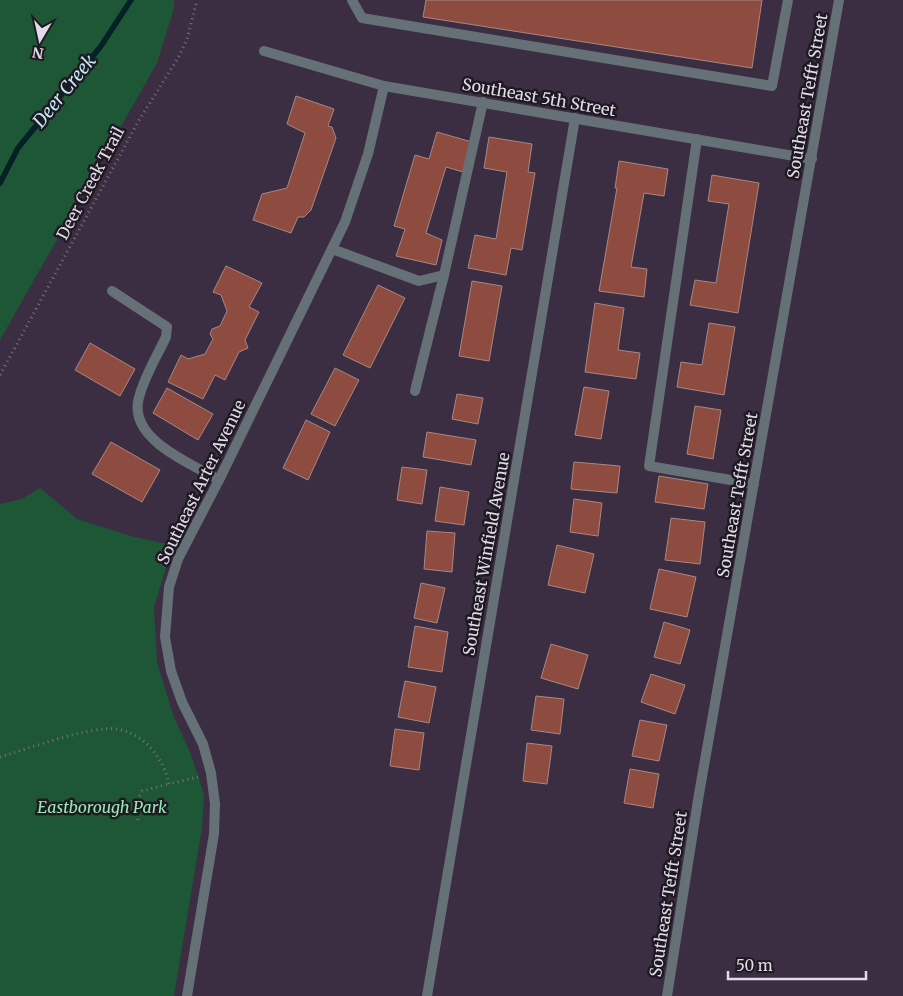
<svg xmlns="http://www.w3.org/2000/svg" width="903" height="996" viewBox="0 0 903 996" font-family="Merriweather,serif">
<rect width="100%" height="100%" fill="#3b2e43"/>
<g fill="#1e5735">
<path d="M0,0H174V8L157,63L0,340Z"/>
<path d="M40,488L77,519L134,537L173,545L154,607L157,662L173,715L190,752L204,794L202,828L174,996H0V504L22,499Z"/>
</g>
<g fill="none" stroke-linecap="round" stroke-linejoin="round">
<path stroke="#042128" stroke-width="5.5" d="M0,183L18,148L101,46L131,0"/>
</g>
<g fill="#8d4c3f" stroke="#a78882">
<path d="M426,0H762L752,68L423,17Z"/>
<path d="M296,96L334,109L328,126L332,127L336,138L311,210L304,217H298L291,233L253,220L262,194L287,188L305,133L287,124Z"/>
<path d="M437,132L472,142L463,172L446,167L426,233L442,240L436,265L396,256L405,229L394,226L415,155L429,159Z"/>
<path d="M489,137L532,144L528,172L535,173L522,250L511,248L506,275L468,268L475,235L496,239L507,172L484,168Z"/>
<path d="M619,161L668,169L664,196L644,193L631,267L647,269L644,297L599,291L617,188H615Z"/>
<path d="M712,175L759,183L738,313L690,305L695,280L716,283L729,204L708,201Z"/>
<path d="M226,266L262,283L249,307L259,312L245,340L248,348L239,352L225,380L215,375L203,399L168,382L181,355L188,359L205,354L213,339L210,334L212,329L220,326L227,311L221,295L213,292Z"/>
<path d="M472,281L502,286L489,361L459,356Z"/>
<path d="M378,285L405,298L370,368L343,355Z"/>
<path d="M595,303L624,308L618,350L640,353L636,379L585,372Z"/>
<path d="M709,323L735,327L724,395L677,387L681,362L702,365Z"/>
<path d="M90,343L135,369L120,396L75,370Z"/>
<path d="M335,368L359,380L335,426L311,414Z"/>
<path d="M584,387L609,391L601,439L575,435Z"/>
<path d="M167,388L213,414L198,440L153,413Z"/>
<path d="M457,394L483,398L478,424L452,419Z"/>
<path d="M695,406L721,410L713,459L687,454Z"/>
<path d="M306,420L330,432L308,480L283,468Z"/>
<path d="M427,432L476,440L471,465L423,457Z"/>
<path d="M111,442L160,470L142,502L92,474Z"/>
<path d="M574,462L620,466L617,493L571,489Z"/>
<path d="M402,467L427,470L422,504L397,500Z"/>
<path d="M659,476L708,484L704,509L655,502Z"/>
<path d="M440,487L469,492L464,525L435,521Z"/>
<path d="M574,499L602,503L598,536L570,532Z"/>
<path d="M671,518L705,522L700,564L665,560Z"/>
<path d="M427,531L455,533L452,572L424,569Z"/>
<path d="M557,545L594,554L585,593L548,585Z"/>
<path d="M659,569L696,577L687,617L650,609Z"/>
<path d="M421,583L445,588L437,623L414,618Z"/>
<path d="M664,622L690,630L680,664L654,657Z"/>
<path d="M415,626L448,632L442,672L408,667Z"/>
<path d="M551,644L588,655L578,689L541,678Z"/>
<path d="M651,674L685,685L675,714L641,702Z"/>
<path d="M405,681L436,687L429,723L398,717Z"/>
<path d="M536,696L564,699L560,734L531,730Z"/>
<path d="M640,720L667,725L659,761L632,756Z"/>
<path d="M395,729L424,733L419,770L390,766Z"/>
<path d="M527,743L552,746L547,784L523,781Z"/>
<path d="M630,769L659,774L653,808L624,803Z"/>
</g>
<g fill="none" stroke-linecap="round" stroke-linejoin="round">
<g stroke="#7b7082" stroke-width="3" stroke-dasharray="1 4" stroke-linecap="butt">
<path d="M0,375L138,122L178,58L187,39L197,0"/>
<path d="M0,757C27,749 92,725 117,729C144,733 164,759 169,784L198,777"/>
<path d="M138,820C134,808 136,802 142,791L169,784"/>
</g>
<g stroke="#657077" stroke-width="10">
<path d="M352,0L362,18L772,86L788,0"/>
<path d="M697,139L649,466L754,484"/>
<path d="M332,249L419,281L444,275L483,102"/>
<path d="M112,291L167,327L166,337C157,356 146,374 140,394C124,438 189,462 219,480"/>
<path d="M415,391L444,275"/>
</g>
<g stroke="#657077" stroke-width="10">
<path d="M264,51L384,86L812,159"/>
<path d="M187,996L214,834L215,804L211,773L203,744L182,702L171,671L165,637L169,587L178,559L219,480L345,222L368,154L384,86"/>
<path d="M427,996L575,118"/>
<path d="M667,996L699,794L839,0"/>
</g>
</g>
<g text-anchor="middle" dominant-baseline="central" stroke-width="5" stroke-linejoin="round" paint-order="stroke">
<g font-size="16" fill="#e2dbe8" stroke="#1f1923">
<text transform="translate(807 96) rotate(-80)">Southeast Tefft Street</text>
<text transform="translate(539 97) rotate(10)">Southeast 5th Street</text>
<text transform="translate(90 183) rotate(-62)">Deer Creek Trail</text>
<text transform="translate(201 482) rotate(-64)">Southeast Arter Avenue</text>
<text transform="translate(737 495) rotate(-80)">Southeast Tefft Street</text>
<text transform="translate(486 554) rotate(-80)">Southeast Winfield Avenue</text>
<text transform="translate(668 894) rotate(-81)">Southeast Tefft Street</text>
</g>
<g font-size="16" font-style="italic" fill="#92ecb0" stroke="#1f1923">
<text x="102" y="807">Eastborough Park</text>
</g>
<g font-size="18" font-style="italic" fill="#c0ecf8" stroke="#1f1923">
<text transform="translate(64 91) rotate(-51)">Deer Creek</text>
</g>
</g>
<g transform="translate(40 40) rotate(189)" stroke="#1f1923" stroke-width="4" paint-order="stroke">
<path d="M0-4L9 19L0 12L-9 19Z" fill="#e2dbe8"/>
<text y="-8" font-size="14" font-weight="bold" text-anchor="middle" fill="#e2dbe8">N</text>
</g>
<path d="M728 971v8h138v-8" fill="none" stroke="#e2dbe8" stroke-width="2.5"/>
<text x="736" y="971" font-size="15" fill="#e2dbe8" stroke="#1f1923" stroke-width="4" paint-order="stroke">50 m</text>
</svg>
